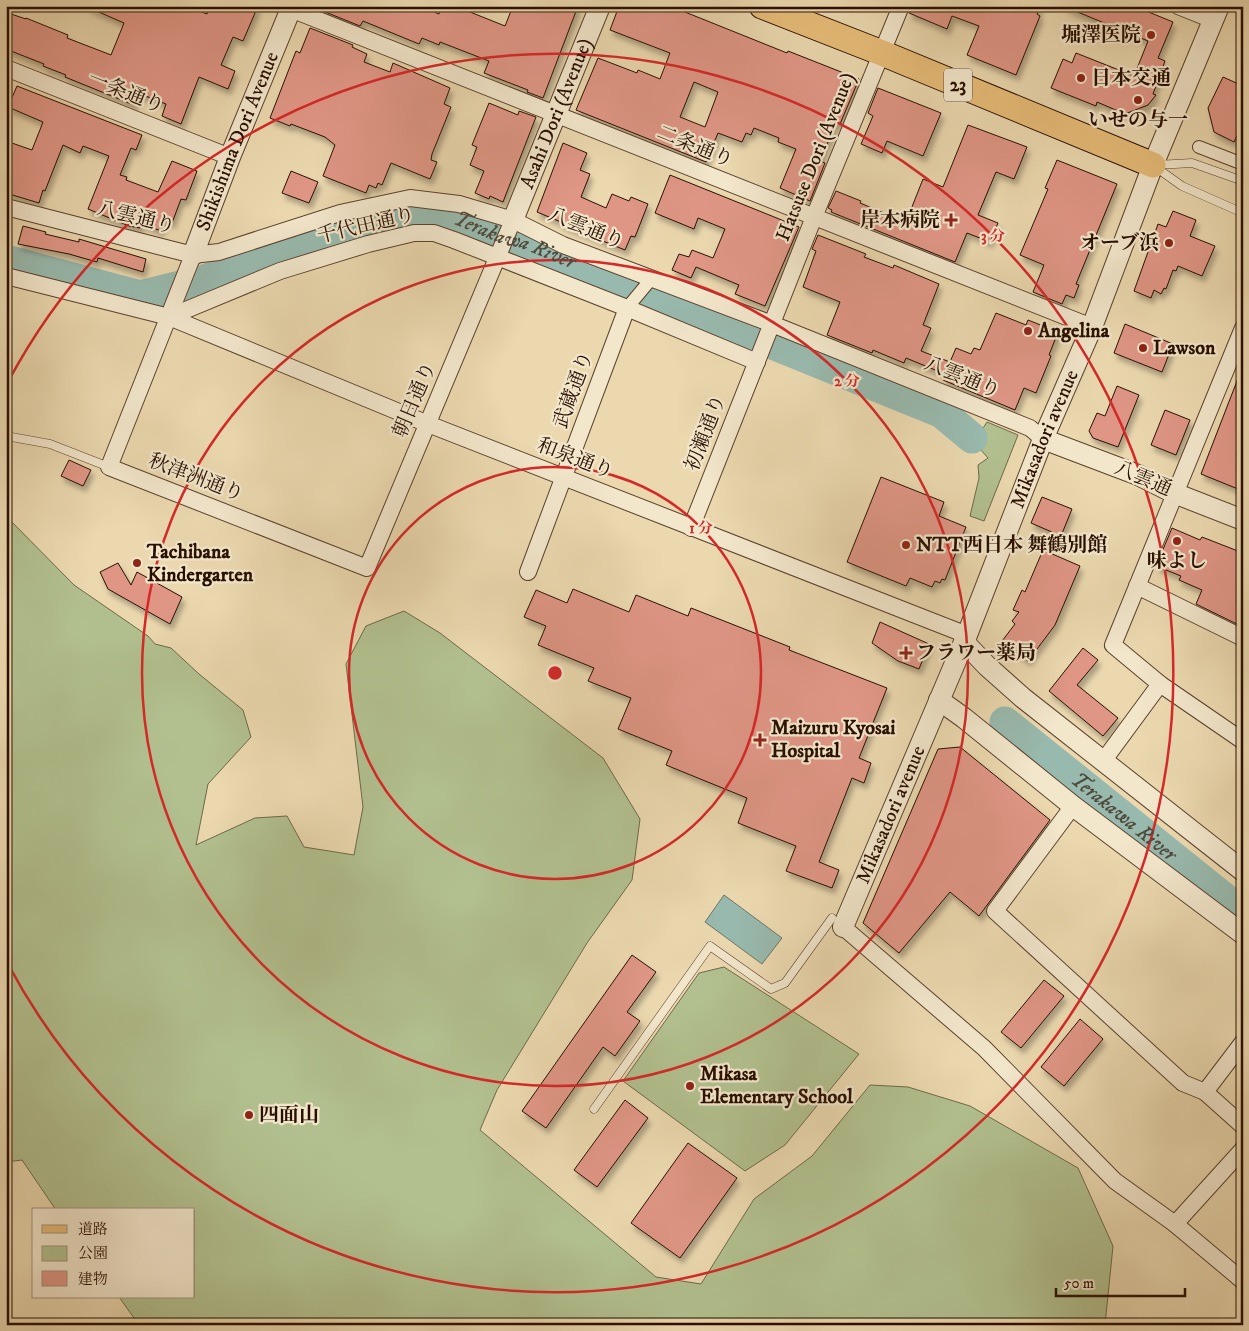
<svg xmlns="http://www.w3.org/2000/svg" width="1249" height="1331" viewBox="0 0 1249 1331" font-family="'IM FELL DW Pica','Noto Serif JP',serif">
<defs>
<filter id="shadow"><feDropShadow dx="3" dy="5.5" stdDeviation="2.5" flood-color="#0004"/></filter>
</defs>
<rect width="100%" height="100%" fill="#ebd8af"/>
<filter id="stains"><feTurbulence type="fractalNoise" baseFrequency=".004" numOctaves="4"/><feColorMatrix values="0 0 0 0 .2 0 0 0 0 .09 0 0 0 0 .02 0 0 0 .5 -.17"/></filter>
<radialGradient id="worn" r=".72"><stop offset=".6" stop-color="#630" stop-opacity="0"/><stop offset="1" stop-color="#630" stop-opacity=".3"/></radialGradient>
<g fill="#b2c08f" stroke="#6e6848">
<path d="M987,422L1018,435L984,521L970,516L979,478L978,465L988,458L974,442Z"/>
<path d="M6,516L74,585L148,636L155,644L171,648L199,674L243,710L251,737L208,784L196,845L255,818L287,816L304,847L354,855L363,807L346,664L366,626L404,611L440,633L603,758L640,819L632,880L587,943L497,1090L480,1130L656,1277L701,1284L754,1199L812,1156L870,1085L908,1087L970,1106L1078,1168L1113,1246L1105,1325H139L119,1297H194V1210H56L22,1160L6,1162Z"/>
<path d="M724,967L859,1054L785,1145L745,1171L623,1081L699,973Z"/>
</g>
<path fill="#98b9ad" stroke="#6c7568" d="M724,895L782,938L762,964L705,922Z"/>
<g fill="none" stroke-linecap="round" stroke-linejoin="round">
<g stroke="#98b9ad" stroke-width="31">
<path id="s1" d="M6,260L140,296L204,280L255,261L355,227L413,217L451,216L505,239L522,242L942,413L972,438"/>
<path id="s2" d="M1005,722L1243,913"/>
</g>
</g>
<g fill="#df9685" stroke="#290f00" fill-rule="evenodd" filter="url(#shadow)">
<path d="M85,6H185L207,14L210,6H258L243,41L233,37L221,65L235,71L228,89L199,77L181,124L162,116L166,104L138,93L134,105L65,77L66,75L43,66L44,64L6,49V24L11,14L26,19V18L68,35L67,38L111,55L124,23Z"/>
<path d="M319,6H420L439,14L442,6H455L505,26L513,6H578L543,98L527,92L528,90L484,73L489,61L440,42L439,45L422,38L419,44L363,21L360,26L318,9Z"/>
<path d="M619,6H670L787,53L788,51L859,79L840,124L836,123L820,161L825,163L810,201L780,188L796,149L778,142L779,138L754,128L751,135L746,133L742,142L718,133L706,162L576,110L598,58L637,73L638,70L660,79L670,53L610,30ZM694,82L718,92L705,127L680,117Z"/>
<path d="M911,6H1040L1037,14L1040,16L1016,75L967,55L979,26L952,16L947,29L909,13Z"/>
<path d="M1063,6H1134L1173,22L1158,58L1165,61L1153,94L1156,95L1148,105L1125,114L1097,102L1096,106L1051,88L1063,59L1072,63L1076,53L1134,76L1148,41Z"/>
<path d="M310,28L353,45L352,47L367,54L364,62L390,72L393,63L450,88L444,104L451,107L432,154L431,160L437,162L430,179L391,163L382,185L378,183L376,188L369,185L366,193L323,176L335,145L325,137L291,124L290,126L270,118L296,51L300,53Z"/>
<path d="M1223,77L1243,86V123L1234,142L1214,132L1208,108Z"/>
<path d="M17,86L142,135L136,150L131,148L120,175L127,177L126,180L158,192L172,161L197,171L186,200L181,199L172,223L165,220L161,231L141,223L140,228L129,226L88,209L109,156L83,146L80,153L63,145L45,191L43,190L39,203L6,193V141L32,150L43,122L8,107Z"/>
<path d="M878,88L941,113L923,156L887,141L882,153L861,144L873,116L868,113Z"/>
<path d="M489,103L518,115L519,111L536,117L503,202L490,196L489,199L475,193L484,171L470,165L477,147L472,145Z"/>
<path d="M968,125L1027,147L1014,179L996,172L978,215L998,223L990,242L967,233L955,262L831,212L832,210L828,208L836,191L861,201L860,203L906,222L923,179L943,187Z"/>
<path d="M563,143L587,153L580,170L590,174L581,197L606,208L612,194L629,201L631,197L648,204L635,237L631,236L625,250L561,224V222L537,212Z"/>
<path d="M1057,160L1117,184L1076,284L1079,285L1074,298L1066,295L1062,304L1033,292L1044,265L1020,255L1048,189L1045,188Z"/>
<path d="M291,171L318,182L309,203L282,193Z"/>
<path d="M670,175L799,227L765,306L735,294L739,285L696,267L691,278L672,270L679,254L689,257L692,250L713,258L725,229L698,218L694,229L655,213Z"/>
<path d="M1173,211L1196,220L1190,236L1215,246L1202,276L1178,266L1176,271L1173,270L1166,289L1164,288L1161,294L1154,290L1151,298L1134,291L1158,224L1166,227Z"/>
<path d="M23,226L46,232L45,234L79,242V239L146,259L143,272L98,258L97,262L69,254L18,244Z"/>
<path d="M818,235L866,254L864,257L893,268L894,265L939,284L923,325L931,328L921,351L950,362L956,348L971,354L974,348L980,350L996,313L1026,325L1028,320L1058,332L1049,355L1051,356L1036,393L1024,388L1015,410L943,380L945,374L906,358L904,363L873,350L872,353L827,335L840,302L803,287L816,251L812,249Z"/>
<path d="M1125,324L1173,344L1162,372L1114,353Z"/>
<path d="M1242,368H1243V491L1201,474Z"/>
<path d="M1117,386L1139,395L1118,447L1093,438L1089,431L1097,413L1105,416Z"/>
<path d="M1165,410L1190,420L1176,455L1151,445Z"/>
<path d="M69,460L91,470L83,486L61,476Z"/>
<path d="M881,477L944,502L939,516L966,527L945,580L942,579L940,583L935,581L932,587L910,578L906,586L847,562Z"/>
<path d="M1042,497L1072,509L1061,536L1031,523Z"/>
<path d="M1172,528L1200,540L1202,537L1243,553V627L1196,604L1202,590L1179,580L1181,576L1156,566Z"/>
<path d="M1043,550L1080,566L1055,625L1028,661L1002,641L1015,624L1012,621L1019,612L1013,610L1022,590L1025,592Z"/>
<path d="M118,563L131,585L137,572L182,597L170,624L108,589L100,572Z"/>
<path d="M573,589L629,612L636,595L688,616L691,608L790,647L789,650L887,688L859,758L871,763L864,783L852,778L819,862L839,870L832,888L786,871L796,846L738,823L747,798L666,765L672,751L618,729L631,698L588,681L594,668L538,645L546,626L524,617L536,590L567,603Z"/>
<path d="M880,622L929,644L919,669L898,661L872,643Z"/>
<path d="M1083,648L1098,660L1077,685L1118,718L1103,736L1049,691Z"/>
<path d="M960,747L1050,820L979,916L950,892L899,953L863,923L938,749Z"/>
<path d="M632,955L656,972L627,1012L640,1021L615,1056L603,1047L546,1128L522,1111Z"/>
<path d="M1044,980L1064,996L1021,1048L1001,1032Z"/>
<path d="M1080,1019L1103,1039L1064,1086L1041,1067Z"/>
<path d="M625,1100L648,1118L597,1187L574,1170Z"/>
<path d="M688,1143L737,1178L680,1258L631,1223Z"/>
</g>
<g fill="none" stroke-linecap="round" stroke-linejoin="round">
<defs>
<g id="service">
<path d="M1157,165L1192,163L1243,181"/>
<path d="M1154,166L1182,186L1243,213"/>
<path d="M6,436L50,444L109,467"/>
<path d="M594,1109L710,946L771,989L785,983L832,918"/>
</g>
<g id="pedestrian">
<path d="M1199,147L1243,164"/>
<path d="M627,308L652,278"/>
</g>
<g id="minor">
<path d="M283,6L1092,327"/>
<path d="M1178,6L1213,20"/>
<path d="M6,68L230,157"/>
<path d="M6,207L193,255L219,252L340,213L410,198L459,204L513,220L563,245L772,324L1030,428L1043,439"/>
<path d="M193,255L109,467L367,568L513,220"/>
<path d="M6,276L169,317L428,424L967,635"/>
<path d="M169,317L280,271L368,244L414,233H434L454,240L627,308L757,362"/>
<path d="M1243,328L1113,645L1160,684L1243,741"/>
<path d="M691,528L814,217L901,6"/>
<path d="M528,572L627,308"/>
<path d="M1137,586L1243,638"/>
<path d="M1104,760L1160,684"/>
<path d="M1073,806L995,911L1183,1083L1205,1092"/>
<path d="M843,927L984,1048L1115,1181L1175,1224L1243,1281"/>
<path d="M1243,1042L1205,1092L1243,1126"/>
<path d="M1175,1224L1243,1149"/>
</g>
<g id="tertiary">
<path id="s3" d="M513,220L600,6"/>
<path id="s4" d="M193,255L230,157L292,6"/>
<path d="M1043,439L1138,475L1174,493L1243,520"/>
<path d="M964,642L987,666L1023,698L1243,871"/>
<path d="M939,700L964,718L1073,806L1243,934"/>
<path id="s5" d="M843,927L967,635L1043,439L1092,327L1153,165L1219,6"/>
</g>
<path id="primary" d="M762,6L882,53L1153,165"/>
</defs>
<use href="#service" stroke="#5a412c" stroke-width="9"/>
<use href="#pedestrian" stroke="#5a412c" stroke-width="14"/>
<use href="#minor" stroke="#5a412c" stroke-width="18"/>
<use href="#tertiary" stroke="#5a412c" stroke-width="22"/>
<use href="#primary" stroke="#290f00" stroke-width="27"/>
<use href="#service" stroke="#f2e6cb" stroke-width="8"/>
<use href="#pedestrian" stroke="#f2e6cb" stroke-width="12"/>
<use href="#minor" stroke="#f2e6cb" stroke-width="16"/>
<use href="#tertiary" stroke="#f2e6cb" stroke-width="20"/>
<use href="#primary" stroke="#e6bc78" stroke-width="25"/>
</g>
<g fill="none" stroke="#d62828" stroke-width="2.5">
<circle cx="555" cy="673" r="206"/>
<circle cx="555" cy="673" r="413"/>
<path d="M8 382A619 619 0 1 1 8 964"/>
</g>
<g fill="#8f2418" stroke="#f2e6cb" stroke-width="2">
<circle cx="1151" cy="35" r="5"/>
<circle cx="1081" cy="78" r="5"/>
<circle cx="1138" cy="100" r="5"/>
<path d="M948.5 212.5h5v5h5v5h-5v5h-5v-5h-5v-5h5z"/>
<circle cx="1169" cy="243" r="5"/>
<circle cx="1028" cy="331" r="5"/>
<circle cx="1143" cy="348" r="5"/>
<circle cx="1177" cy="541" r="5"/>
<circle cx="906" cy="545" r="5"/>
<circle cx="137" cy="563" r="5"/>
<path d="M903.5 645.5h5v5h5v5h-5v5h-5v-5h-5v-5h5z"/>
<path d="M757.5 732.5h5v5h5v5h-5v5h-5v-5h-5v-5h5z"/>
<circle cx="690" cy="1086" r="5"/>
<circle cx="249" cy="1115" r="5"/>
</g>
<g text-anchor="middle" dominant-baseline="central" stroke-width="4.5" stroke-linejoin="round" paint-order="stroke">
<rect fill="#f2e6cb" stroke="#65503d" stroke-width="1" x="944" y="68.5" width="28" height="33" rx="4"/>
<g font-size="19" font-weight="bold" fill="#290f00">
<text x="958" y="85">23</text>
</g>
<g font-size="20" font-weight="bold" fill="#290f00" stroke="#f2e6cb" text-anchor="start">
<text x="1141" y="35" text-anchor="end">堀澤医院</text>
<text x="1091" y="78">日本交通</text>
<text x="1138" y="120" text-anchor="middle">いせの与一</text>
<text x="940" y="220" text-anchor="end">岸本病院</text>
<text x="1159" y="243" text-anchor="end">オーブ浜</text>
<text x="1038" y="331">Angelina</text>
<text x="1153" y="348">Lawson</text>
<text x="916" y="545">NTT西日本 舞鶴別館</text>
<text x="147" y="552">Tachibana<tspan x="147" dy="23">Kindergarten</tspan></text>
<text x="1177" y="561" text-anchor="middle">味よし</text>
<text x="916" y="653">フラワー薬局</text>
<text x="771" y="728">Maizuru Kyosai<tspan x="771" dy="23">Hospital</tspan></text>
<text x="700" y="1074">Mikasa<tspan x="700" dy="23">Elementary School</tspan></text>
<text x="259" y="1115">四面山</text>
</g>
<g font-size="20" fill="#290f00" stroke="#f2e6cb">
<text transform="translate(126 93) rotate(22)">一条通り</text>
<text stroke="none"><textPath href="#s3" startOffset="115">Asahi Dori (Avenue)</textPath></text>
<text stroke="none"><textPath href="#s4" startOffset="122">Shikishima Dori Avenue</textPath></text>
<text transform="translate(695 147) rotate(22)">二条通り</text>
<text transform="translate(816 157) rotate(-68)">Hatsuse Dori (Avenue)</text>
<text transform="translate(136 218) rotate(14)">八雲通り</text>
<text transform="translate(366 226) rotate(-13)">千代田通り</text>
<text transform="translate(586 229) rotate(22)">八雲通り</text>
<text transform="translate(962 378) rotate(22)">八雲通り</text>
<text transform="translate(574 390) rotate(-70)">武蔵通り</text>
<text transform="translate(415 400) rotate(-67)">朝日通り</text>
<text transform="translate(706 433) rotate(-69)">初瀬通り</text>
<text stroke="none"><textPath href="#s5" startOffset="528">Mikasadori avenue</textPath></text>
<text transform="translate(575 459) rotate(21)">和泉通り</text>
<text transform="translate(196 478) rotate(21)">秋津洲通り</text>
<text transform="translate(1143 479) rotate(23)">八雲通</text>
<text stroke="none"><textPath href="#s5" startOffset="122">Mikasadori avenue</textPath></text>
</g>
<g font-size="21" font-style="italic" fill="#504a3d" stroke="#f2e6cb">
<text stroke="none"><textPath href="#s1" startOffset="530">Terakawa River</textPath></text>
<text stroke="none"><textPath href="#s2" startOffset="152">Terakawa River</textPath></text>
</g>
</g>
<circle cx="555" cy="673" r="8" fill="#d62828" stroke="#f2e6cb" stroke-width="2.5"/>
<g font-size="15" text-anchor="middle" font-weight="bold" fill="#d62828" stroke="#f2e6cb" stroke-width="4.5" stroke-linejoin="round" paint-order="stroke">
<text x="993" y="241">3 分</text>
<text x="847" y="386">2 分</text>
<text x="701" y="533">1 分</text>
</g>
<rect width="1249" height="1331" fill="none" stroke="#ebd8af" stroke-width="25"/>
<rect x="8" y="8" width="1234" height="1316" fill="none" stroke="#290f00" stroke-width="2.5"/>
<rect x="12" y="12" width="1224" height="1306" fill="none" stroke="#290f00"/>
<rect x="32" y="1208" width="162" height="90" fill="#f2e6cb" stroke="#a2907a"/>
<rect x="42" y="1225" width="25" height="8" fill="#e6bc78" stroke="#a2907a"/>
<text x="78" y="1234" font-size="15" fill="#290f00">道路</text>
<rect x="42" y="1246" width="25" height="15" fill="#b2c08f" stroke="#a2907a"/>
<text x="78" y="1258" font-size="15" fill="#290f00">公園</text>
<rect x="42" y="1271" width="25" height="15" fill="#df9685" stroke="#a2907a"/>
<text x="78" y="1284" font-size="15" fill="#290f00">建物</text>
<path d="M1056 1288v8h129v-8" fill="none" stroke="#290f00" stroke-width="2.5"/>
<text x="1064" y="1288" font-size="15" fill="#290f00" stroke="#f2e6cb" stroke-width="4" paint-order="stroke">50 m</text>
<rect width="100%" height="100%" filter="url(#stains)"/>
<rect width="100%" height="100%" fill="url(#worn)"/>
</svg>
